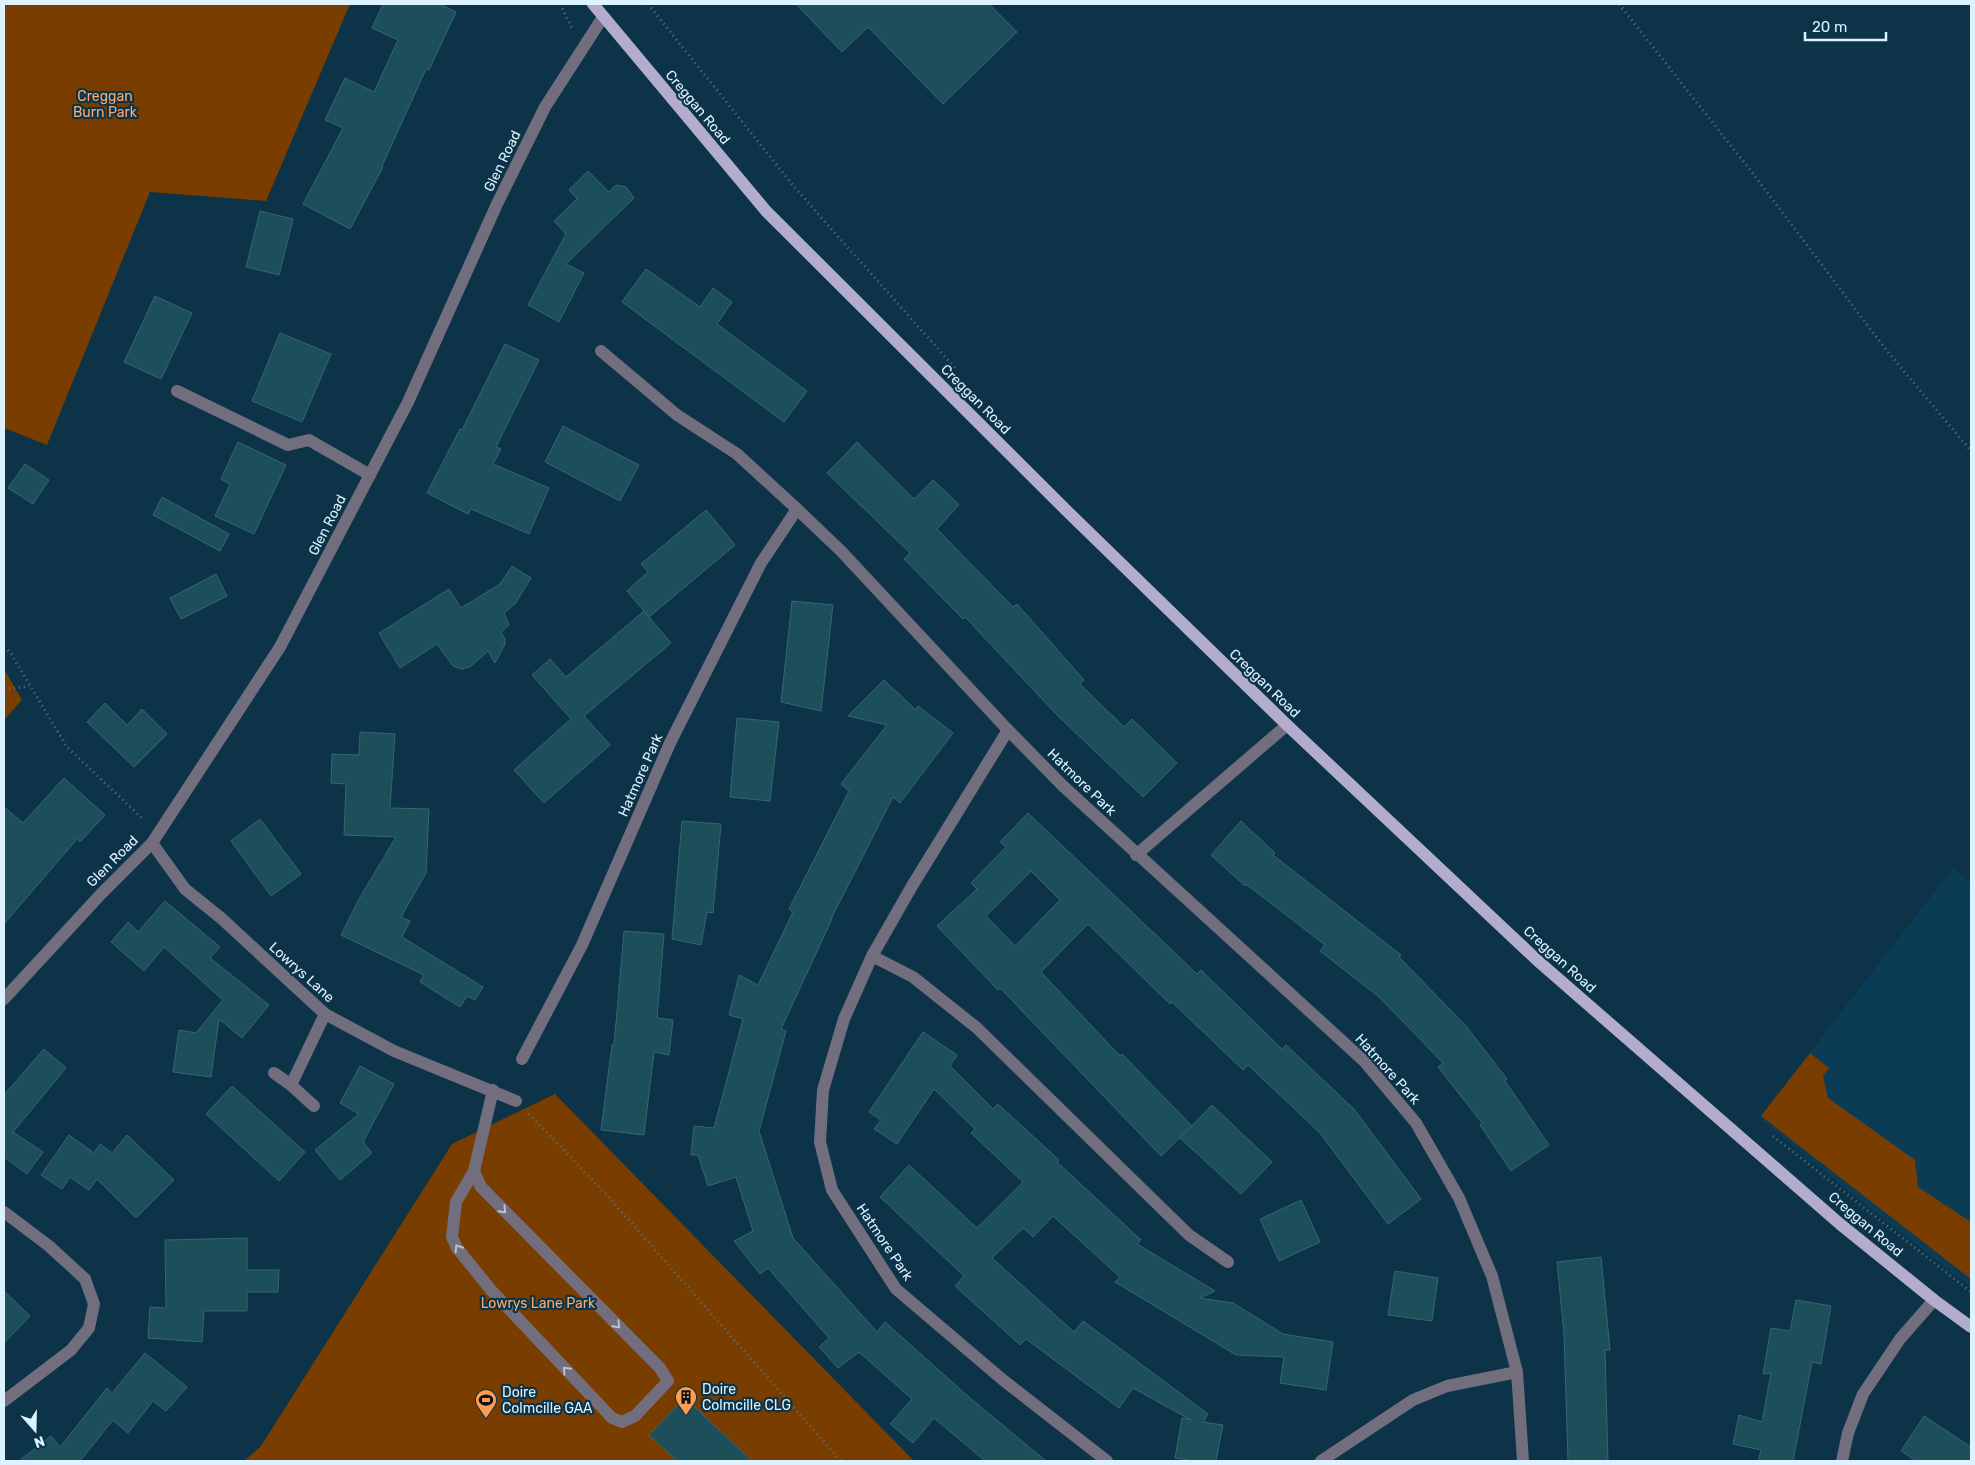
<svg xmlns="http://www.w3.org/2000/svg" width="1975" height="1465" font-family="Rubik,sans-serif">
<rect width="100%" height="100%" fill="#0c3347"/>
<path fill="#0b3c55" d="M 1953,868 L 1971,883 L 1971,1287 L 1872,1210 L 1759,1118 Z"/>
<g fill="#793d00">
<path d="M 4,4 L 350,4 L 266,201 L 150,192 L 47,445 L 4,428 Z"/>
<path d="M 4,669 L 22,700 L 4,720 Z"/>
<path d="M 1810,1053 L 1829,1068 L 1823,1076 L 1828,1098 L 1915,1160 L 1918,1187 L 1971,1222 L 1971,1279 L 1761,1116 Z"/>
<path d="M 555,1094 L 914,1461 L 244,1461 L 261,1446 L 452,1144 Z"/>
</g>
<g fill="#1d4f5b" stroke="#356672" fill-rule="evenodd">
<path d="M 383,4 L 439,4 L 456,12 L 429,70 L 426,69 L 382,166 L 383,167 L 350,229 L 303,204 L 343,128 L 325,120 L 345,78 L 374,92 L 398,40 L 372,28 Z"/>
<path d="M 796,4 L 989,4 L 1017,32 L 943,104 L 868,27 L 842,52 Z"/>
<path d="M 588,171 L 609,192 L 616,185 L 626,187 L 634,198 L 566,264 L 584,273 L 559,322 L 528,305 L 566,234 L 554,221 L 577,199 L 569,190 Z"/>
<path d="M 260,211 L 293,219 L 279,275 L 246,267 Z"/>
<path d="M 646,269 L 700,307 L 713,288 L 732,302 L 717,324 L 807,391 L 784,422 L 622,302 Z"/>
<path d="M 155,296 L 192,313 L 161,379 L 124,362 Z"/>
<path d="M 280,333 L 331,354 L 302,422 L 252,401 Z"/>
<path d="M 505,344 L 539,360 L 496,447 L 501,449 L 493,464 L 549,488 L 529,534 L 471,509 L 468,514 L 427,493 L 460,429 L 462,430 Z"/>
<path d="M 563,426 L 639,465 L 620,501 L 545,462 Z"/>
<path d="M 238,442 L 286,465 L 254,534 L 215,516 L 230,484 L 221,479 Z"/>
<path d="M 857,442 L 914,499 L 933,480 L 946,492 L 959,505 L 937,529 L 1013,607 L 1017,604 L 1084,680 L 1080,684 L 1124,727 L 1132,719 L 1177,763 L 1143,797 L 1057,715 L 965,617 L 963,619 L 904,559 L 910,553 L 827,473 Z"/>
<path d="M 25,464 L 49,480 L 33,504 L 8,488 Z"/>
<path d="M 162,497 L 229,534 L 220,551 L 153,515 Z"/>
<path d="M 706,510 L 735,545 L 649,617 L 627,591 L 648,572 L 641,564 Z"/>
<path d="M 512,566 L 531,578 L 515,604 L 504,613 L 509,625 L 501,632 L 505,639 L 505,644 L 495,663 L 488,651 L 470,667 L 461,669 L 453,666 L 437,644 L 400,668 L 379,633 L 449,589 L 461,608 L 500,584 Z"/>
<path d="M 216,574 L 227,596 L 181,619 L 170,598 Z"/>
<path d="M 792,601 L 833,605 L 821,711 L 781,702 Z"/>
<path d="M 644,611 L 671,643 L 584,716 L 610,745 L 544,803 L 514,770 L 571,719 L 532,675 L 550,659 L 566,677 Z"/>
<path d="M 884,680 L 916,710 L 918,706 L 953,733 L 900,803 L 893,797 L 831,919 L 832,919 L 781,1029 L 786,1031 L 759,1131 L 793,1238 L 877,1332 L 885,1322 L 969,1397 L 1046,1461 L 985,1461 L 934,1418 L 913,1443 L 890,1424 L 912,1399 L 859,1352 L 838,1368 L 819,1347 L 829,1338 L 768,1268 L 760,1274 L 734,1241 L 753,1231 L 736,1177 L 708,1186 L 698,1155 L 691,1155 L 694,1126 L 714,1128 L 743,1019 L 729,1015 L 739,975 L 758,985 L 793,912 L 789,909 L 849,791 L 841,784 L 887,725 L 848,716 Z"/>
<path d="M 105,703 L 127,725 L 142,709 L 167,734 L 134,767 L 87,722 Z"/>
<path d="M 737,718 L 779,722 L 770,801 L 730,797 Z"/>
<path d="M 360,732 L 395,734 L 390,808 L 429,809 L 426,873 L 401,917 L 410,921 L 402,937 L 483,987 L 475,1000 L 467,996 L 460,1007 L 420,982 L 424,975 L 341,935 L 359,899 L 396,837 L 344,835 L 346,784 L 331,783 L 332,754 L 359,755 Z"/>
<path d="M 64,778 L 105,815 L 80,842 L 77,839 L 4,924 L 4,807 L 23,823 Z"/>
<path d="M 1028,813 L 1197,974 L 1201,970 L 1282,1049 L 1286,1045 L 1354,1109 L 1421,1199 L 1388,1224 L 1320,1133 L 1248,1065 L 1243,1070 L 1172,1002 L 1170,1004 L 1088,924 L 1041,972 L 1120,1056 L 1122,1054 L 1192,1126 L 1161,1156 L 1000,988 L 998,990 L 937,926 L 977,889 L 971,883 L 1006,847 L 1000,842 ZM 1031,871 L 1060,900 L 1015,946 L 986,916 Z"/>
<path d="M 260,819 L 301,874 L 271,896 L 231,841 Z"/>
<path d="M 682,821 L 721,824 L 713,913 L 707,912 L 701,945 L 672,939 Z"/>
<path d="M 1241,821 L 1275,853 L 1273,855 L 1401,955 L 1399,957 L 1466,1026 L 1507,1079 L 1505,1081 L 1549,1145 L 1511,1171 L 1480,1125 L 1482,1123 L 1438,1067 L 1443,1063 L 1379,997 L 1320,951 L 1325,945 L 1246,884 L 1245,886 L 1211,855 Z"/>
<path d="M 165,901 L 220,947 L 210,958 L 269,1005 L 242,1038 L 219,1019 L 211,1077 L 173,1072 L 179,1030 L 196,1033 L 223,1000 L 164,947 L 144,971 L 111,942 L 128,922 L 138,932 Z"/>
<path d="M 624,931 L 664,934 L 657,1018 L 673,1020 L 669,1055 L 654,1052 L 644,1135 L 601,1130 L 612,1045 L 614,1045 Z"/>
<path d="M 923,1032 L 957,1055 L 950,1066 L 993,1109 L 998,1104 L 1059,1160 L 1057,1162 L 1141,1240 L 1137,1244 L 1215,1291 L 1200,1298 L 1233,1303 L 1283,1334 L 1333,1342 L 1326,1390 L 1280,1383 L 1284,1357 L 1236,1355 L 1115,1282 L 1120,1277 L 1053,1216 L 1033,1237 L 1023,1228 L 992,1258 L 1074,1332 L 1083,1321 L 1208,1414 L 1203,1422 L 1223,1425 L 1216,1461 L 1195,1461 L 1175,1458 L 1182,1418 L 1191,1420 L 1133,1388 L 1119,1408 L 1026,1339 L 1020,1345 L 955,1286 L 964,1276 L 880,1197 L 909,1165 L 977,1228 L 1023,1182 L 971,1133 L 975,1129 L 934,1089 L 897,1144 L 874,1129 L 881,1120 L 869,1112 Z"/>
<path d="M 44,1049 L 66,1068 L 13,1132 L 43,1152 L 27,1174 L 4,1157 L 4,1095 Z"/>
<path d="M 360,1066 L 394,1084 L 363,1142 L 372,1153 L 340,1180 L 315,1150 L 359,1114 L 340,1103 Z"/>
<path d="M 232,1086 L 305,1152 L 279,1181 L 206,1114 Z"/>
<path d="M 1212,1105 L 1272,1162 L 1241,1194 L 1180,1138 Z"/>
<path d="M 69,1135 L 94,1153 L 100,1144 L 112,1153 L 127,1135 L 174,1180 L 136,1218 L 97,1179 L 89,1190 L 70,1177 L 62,1189 L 41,1175 Z"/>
<path d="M 1301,1200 L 1320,1242 L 1279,1261 L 1260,1219 Z"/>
<path d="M 247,1238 L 247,1270 L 279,1270 L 278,1292 L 247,1292 L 247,1311 L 204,1311 L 202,1342 L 148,1338 L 150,1307 L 166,1308 L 165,1240 Z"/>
<path d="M 1601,1257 L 1610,1350 L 1605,1350 L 1608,1461 L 1568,1461 L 1564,1334 L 1557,1262 Z"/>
<path d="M 1395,1271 L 1438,1278 L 1432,1321 L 1388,1315 Z"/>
<path d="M 4,1291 L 30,1316 L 4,1343 Z"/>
<path d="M 1796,1300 L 1831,1306 L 1821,1364 L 1812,1362 L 1793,1461 L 1758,1461 L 1761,1450 L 1733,1444 L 1739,1415 L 1762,1422 L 1771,1373 L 1763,1374 L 1771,1328 L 1790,1331 Z"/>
<path d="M 145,1353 L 187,1387 L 166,1411 L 153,1401 L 128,1433 L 113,1420 L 80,1461 L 19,1461 L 51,1436 L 60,1447 L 107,1388 L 112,1393 Z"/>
<path d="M 685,1398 L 752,1461 L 677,1461 L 649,1435 Z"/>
<path d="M 1924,1416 L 1971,1447 L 1971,1461 L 1916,1461 L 1901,1451 Z"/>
</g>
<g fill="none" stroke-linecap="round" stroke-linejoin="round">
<g stroke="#537485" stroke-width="3" stroke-dasharray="1 4" stroke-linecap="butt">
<path d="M 560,4 L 572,28"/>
<path d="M 648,4 L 795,188 L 955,368"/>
<path d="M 1619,4 L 1754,175 L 1887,351 L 1971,451"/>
<path d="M 4,647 L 10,652 L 67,747 L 143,819"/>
<path d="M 4,690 L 29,686"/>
<path d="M 529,1114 L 604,1192 L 841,1461"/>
<path d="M 1773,1136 L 1971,1292"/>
</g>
<g stroke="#726e7e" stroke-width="12">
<path d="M 601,351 L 677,415 L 737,454 L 797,509 L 841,551 L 1008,730 L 1063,786 L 1364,1061 L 1416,1123 L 1459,1198 L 1492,1276 L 1517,1372 L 1523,1461"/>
<path d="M 177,391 L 288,445 L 309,440 L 370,475"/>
<path d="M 1008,730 L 912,886 L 872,956 L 844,1019 L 823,1090 L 820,1142 L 832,1190 L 896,1289 L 1003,1380 L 1107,1461"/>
<path d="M 152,843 L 185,889 L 221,918 L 325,1014 L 394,1051 L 516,1101"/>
<path d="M 1136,855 L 1287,725"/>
<path d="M 872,956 L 913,977 L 977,1028 L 1189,1235 L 1228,1262"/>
<path d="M 4,999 L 101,894 L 152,843 L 280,647 L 408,402 L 497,204 L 545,107 L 603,17"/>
<path d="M 522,1059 L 582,945 L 670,743 L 761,563 L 797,509"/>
<path d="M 274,1073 L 291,1085"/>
<path d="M 314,1106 L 291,1085 L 325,1014"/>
<path d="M 474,1171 L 481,1187 L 660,1368 L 668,1381 L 635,1416 L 622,1422 L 612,1418 L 491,1290 L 457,1248 L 452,1237 L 456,1202 L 474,1171 L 493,1090"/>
<path d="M 4,1212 L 49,1246 L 85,1279 L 94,1304 L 89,1328 L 71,1350 L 4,1401"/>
<path d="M 1321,1461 L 1413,1400 L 1447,1386 L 1517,1372"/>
<path d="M 1842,1461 L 1848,1433 L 1863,1394 L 1900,1339 L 1934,1300"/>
</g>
<path stroke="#b4accd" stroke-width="12" d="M 593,4 L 766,211 L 1069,513 L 1287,725 L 1538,961 L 1840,1224 L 1934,1300 L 1971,1327"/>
</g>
<defs><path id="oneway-chevron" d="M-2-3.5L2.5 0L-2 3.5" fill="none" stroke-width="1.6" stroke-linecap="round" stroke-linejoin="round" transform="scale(1.25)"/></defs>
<g stroke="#b8c4d2">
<use href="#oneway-chevron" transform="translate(503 1210) rotate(46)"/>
<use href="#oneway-chevron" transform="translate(458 1248) rotate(-122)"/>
<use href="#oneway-chevron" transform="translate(617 1325) rotate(45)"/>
<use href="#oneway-chevron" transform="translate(566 1370) rotate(-133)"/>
</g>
<defs>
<g id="building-pin" transform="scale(1.125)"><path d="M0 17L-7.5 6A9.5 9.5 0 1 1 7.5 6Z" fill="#fc9d53" stroke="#0c3347"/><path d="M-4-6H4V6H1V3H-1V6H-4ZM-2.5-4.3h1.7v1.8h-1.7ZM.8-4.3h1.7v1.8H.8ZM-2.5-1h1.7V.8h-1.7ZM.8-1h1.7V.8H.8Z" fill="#111"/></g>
<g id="stadium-pin" transform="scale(1.125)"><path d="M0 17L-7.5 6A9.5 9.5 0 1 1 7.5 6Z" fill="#fc9d53" stroke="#0c3347"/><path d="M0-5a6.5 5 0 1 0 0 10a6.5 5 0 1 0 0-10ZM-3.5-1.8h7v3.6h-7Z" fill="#111"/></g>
</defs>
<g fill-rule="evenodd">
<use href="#building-pin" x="686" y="1397"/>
<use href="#stadium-pin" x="486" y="1400"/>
</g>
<g text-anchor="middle" stroke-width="4.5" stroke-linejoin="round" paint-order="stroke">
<g font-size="14" fill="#faac72" stroke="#0c3347">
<text x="105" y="101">Creggan<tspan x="105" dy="16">Burn Park</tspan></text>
<text x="538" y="1308">Lowrys Lane Park</text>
</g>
<g font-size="14" fill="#ddf2ff" stroke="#0c3347">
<text transform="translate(698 107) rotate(50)" y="5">Creggan Road</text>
<text transform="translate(502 161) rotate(-64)" y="5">Glen Road</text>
<text transform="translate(976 399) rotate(45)" y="5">Creggan Road</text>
<text transform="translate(327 525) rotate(-63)" y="5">Glen Road</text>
<text transform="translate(1265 683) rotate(44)" y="5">Creggan Road</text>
<text transform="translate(640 775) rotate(-66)" y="5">Hatmore Park</text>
<text transform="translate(1082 782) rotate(44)" y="5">Hatmore Park</text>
<text transform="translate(112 861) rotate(-45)" y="5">Glen Road</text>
<text transform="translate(1560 959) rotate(42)" y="5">Creggan Road</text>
<text transform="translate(302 972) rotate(42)" y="5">Lowrys Lane</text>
<text transform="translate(1388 1069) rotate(48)" y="5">Hatmore Park</text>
<text transform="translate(1866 1224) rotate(40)" y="5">Creggan Road</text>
<text transform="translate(885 1242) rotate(56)" y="5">Hatmore Park</text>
</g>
<g font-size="14" fill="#ddf2ff" stroke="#0c3347" text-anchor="start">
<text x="702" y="1394">Doire<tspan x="702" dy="16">Colmcille CLG</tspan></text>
<text x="502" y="1397">Doire<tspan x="502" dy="16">Colmcille GAA</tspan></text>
</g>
</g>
<rect width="1975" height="1465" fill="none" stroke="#ddf2ff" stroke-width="10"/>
<g transform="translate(35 1430) rotate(160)" stroke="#0c3347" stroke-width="4" paint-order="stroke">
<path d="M0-4L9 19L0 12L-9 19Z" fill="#ddf2ff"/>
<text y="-8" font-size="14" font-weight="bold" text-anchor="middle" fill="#ddf2ff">N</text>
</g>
<path d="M1805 32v8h81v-8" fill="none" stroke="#ddf2ff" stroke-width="2.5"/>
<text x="1812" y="32" font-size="15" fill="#ddf2ff" stroke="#0c3347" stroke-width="4" paint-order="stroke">20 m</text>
</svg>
